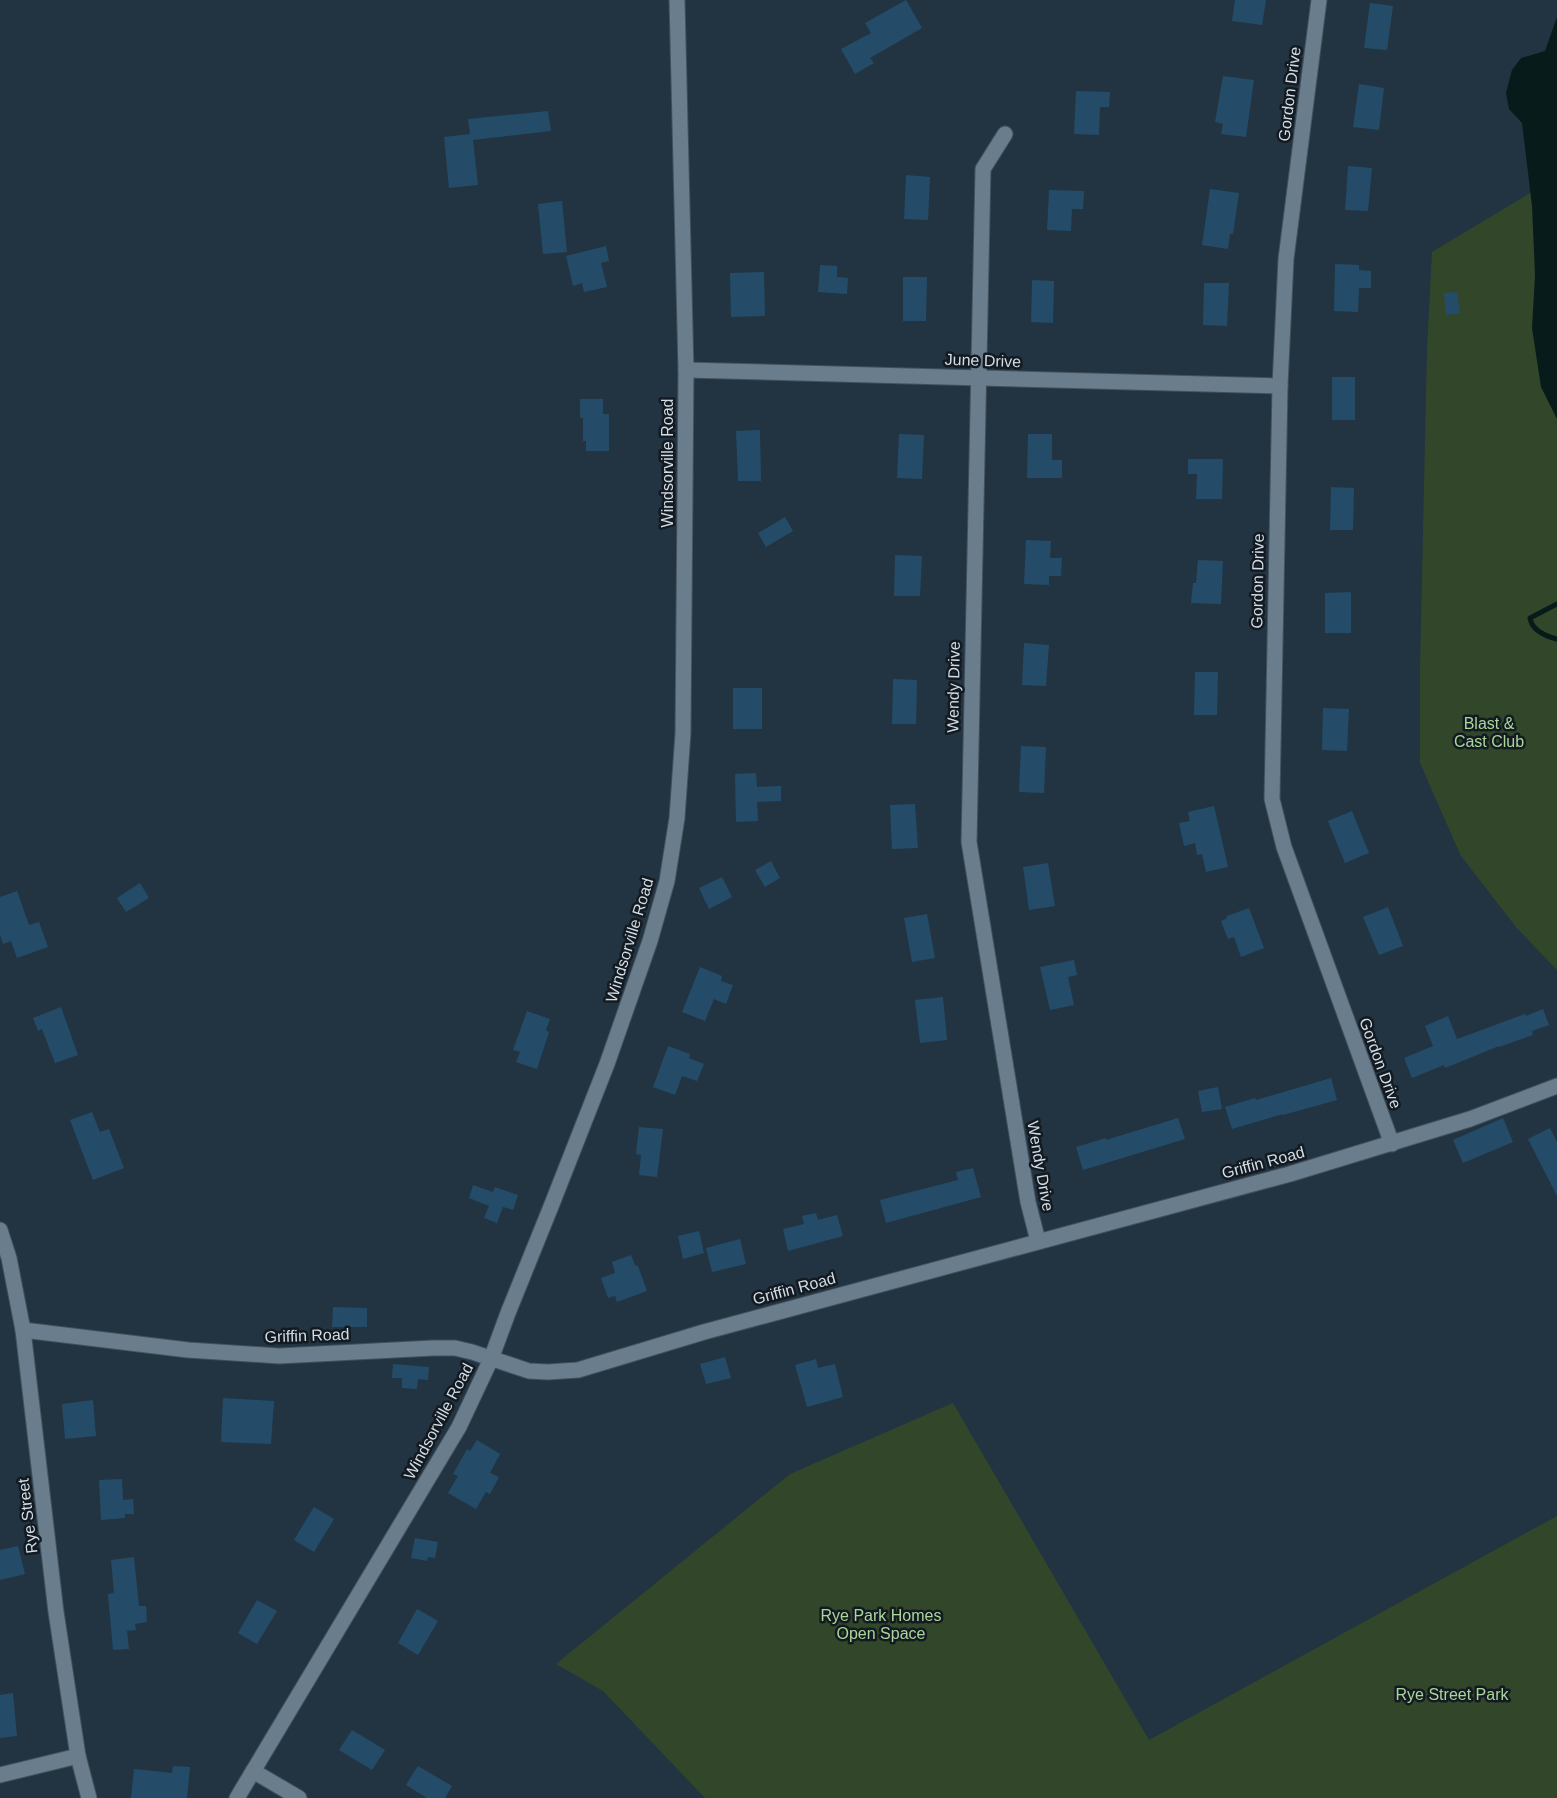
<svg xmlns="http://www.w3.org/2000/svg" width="1557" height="1798" font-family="Helvetica,sans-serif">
<rect width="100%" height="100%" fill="#223441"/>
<g fill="#32472a">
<path d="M 1557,177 L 1557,970 L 1516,927 L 1461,856 L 1420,763 L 1420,670 L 1427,350 L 1432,252 Z"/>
<path d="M 953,1403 L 1149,1740 L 1557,1516 L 1557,1798 L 705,1798 L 603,1691 L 556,1664 L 790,1474 Z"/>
</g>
<path fill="#071b1b" d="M 1557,17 L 1557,419 L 1541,387 L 1532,328 L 1535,275 L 1532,206 L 1522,123 L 1509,109 L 1506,93 L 1512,70 L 1521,58 L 1545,51 Z"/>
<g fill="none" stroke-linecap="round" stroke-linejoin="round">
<path stroke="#071b1b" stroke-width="5" d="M 1557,604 L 1530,618 C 1532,631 1545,636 1557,639"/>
</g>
<g fill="#244c69">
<path d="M 906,0 L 922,28 L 870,58 L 874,63 L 855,74 L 841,49 L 871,33 L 865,23 Z"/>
<path d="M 1235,0 L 1266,0 L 1262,25 L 1232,21 Z"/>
<path d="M 1370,3 L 1393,6 L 1387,50 L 1364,48 Z"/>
<path d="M 1223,76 L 1254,80 L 1246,137 L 1221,134 L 1223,124 L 1215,122 Z"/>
<path d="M 1359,84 L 1384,88 L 1379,130 L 1353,127 Z"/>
<path d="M 1076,91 L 1110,92 L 1109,107 L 1100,107 L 1099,135 L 1074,134 Z"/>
<path d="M 548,111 L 551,131 L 473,140 L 478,185 L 449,188 L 444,137 L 470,134 L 468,119 Z"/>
<path d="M 1348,166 L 1372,168 L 1368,211 L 1345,210 Z"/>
<path d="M 906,175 L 930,177 L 928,220 L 904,219 Z"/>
<path d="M 1210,189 L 1239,193 L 1233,234 L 1230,234 L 1228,249 L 1202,245 Z"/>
<path d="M 1049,190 L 1084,191 L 1083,209 L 1072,209 L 1071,231 L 1047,230 Z"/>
<path d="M 562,201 L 567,252 L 543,254 L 538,204 Z"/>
<path d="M 606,246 L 609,261 L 601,263 L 607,287 L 584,292 L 582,283 L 573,286 L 566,256 Z"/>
<path d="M 1335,264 L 1359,265 L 1359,270 L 1371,271 L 1371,288 L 1359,288 L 1358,312 L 1334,311 Z"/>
<path d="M 820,265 L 837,266 L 837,277 L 848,278 L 847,294 L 818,292 Z"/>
<path d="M 764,272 L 765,316 L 731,317 L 730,273 Z"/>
<path d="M 903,277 L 927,277 L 926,321 L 903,321 Z"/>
<path d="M 1032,280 L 1054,281 L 1053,323 L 1031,322 Z"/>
<path d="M 1204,283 L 1229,283 L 1227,326 L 1203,325 Z"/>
<path d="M 1457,292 L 1460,313 L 1446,315 L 1444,293 Z"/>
<rect x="1332" y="377" width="23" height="43"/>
<path d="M 580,399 L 603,399 L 603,414 L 609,414 L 609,451 L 586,451 L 586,441 L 583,441 L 583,418 L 580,418 Z"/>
<path d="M 760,430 L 761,481 L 738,481 L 736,431 Z"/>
<path d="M 899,434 L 924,435 L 922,479 L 897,478 Z"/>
<path d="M 1028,434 L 1052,434 L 1052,460 L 1062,460 L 1062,478 L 1027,478 Z"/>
<path d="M 1188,459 L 1223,459 L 1222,499 L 1196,499 L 1197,474 L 1188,474 Z"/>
<path d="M 1331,487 L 1354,488 L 1353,530 L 1330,530 Z"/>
<path d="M 785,517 L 793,531 L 766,547 L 758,533 Z"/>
<path d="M 1026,540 L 1051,541 L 1050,558 L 1062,558 L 1061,576 L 1049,576 L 1049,585 L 1024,584 Z"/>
<path d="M 895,555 L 922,556 L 920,596 L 894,596 Z"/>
<path d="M 1198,560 L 1223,561 L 1221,604 L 1191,603 L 1193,583 L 1196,583 Z"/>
<path d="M 1351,592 L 1351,633 L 1325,633 L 1325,593 Z"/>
<path d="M 1024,643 L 1049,645 L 1046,686 L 1022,685 Z"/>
<path d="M 1195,672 L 1218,672 L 1217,715 L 1194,715 Z"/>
<path d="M 893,679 L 917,680 L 916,724 L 892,724 Z"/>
<rect x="733" y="688" width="29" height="41"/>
<path d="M 1323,708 L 1349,709 L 1347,751 L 1322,750 Z"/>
<path d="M 1021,746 L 1046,747 L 1044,793 L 1019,792 Z"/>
<path d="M 756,773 L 757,787 L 781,786 L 781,801 L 757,802 L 758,821 L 736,822 L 735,774 Z"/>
<path d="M 915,804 L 918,848 L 892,849 L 890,805 Z"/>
<path d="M 1214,806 L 1228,867 L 1206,872 L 1202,854 L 1197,855 L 1195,843 L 1184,846 L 1179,823 L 1190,821 L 1188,812 Z"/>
<path d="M 1352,811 L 1369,853 L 1345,863 L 1328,821 Z"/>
<path d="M 771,861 L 780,878 L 765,887 L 755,870 Z"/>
<path d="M 1048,863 L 1055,906 L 1029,910 L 1023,867 Z"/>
<path d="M 722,877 L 732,897 L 709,909 L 699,888 Z"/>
<path d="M 140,883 L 149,898 L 126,912 L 117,898 Z"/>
<path d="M 17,891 L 29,925 L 39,922 L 48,947 L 17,958 L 11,941 L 3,944 L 0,935 L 0,897 Z"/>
<path d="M 1388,907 L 1403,946 L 1379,955 L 1363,917 Z"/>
<path d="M 1249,908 L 1264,948 L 1241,957 L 1234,937 L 1228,939 L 1221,921 L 1226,919 L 1227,916 Z"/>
<path d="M 927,914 L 935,958 L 912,962 L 904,918 Z"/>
<path d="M 1074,960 L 1077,975 L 1068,977 L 1074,1005 L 1050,1010 L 1040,967 Z"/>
<path d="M 700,967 L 722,976 L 721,981 L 733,985 L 726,1004 L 714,999 L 705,1021 L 682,1012 Z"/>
<path d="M 943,997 L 947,1040 L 920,1043 L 915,1000 Z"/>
<path d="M 61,1007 L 78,1055 L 55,1063 L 42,1029 L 38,1031 L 33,1018 Z"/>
<path d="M 1543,1009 L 1549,1025 L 1532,1031 L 1533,1035 L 1499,1047 L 1499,1046 L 1445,1068 L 1444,1065 L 1412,1078 L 1404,1058 L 1433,1046 L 1425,1026 L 1448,1016 L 1457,1039 L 1525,1014 L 1526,1016 Z"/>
<path d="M 527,1011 L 550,1019 L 546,1030 L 549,1032 L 537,1069 L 516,1062 L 520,1052 L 513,1050 Z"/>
<path d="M 668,1046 L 690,1054 L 689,1058 L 704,1064 L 697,1081 L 682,1076 L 675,1095 L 653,1087 Z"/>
<path d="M 1331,1078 L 1337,1100 L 1283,1115 L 1283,1114 L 1232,1129 L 1225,1107 L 1255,1098 L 1256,1100 Z"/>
<path d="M 1218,1087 L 1222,1109 L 1202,1112 L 1198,1091 Z"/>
<path d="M 92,1112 L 100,1132 L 109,1129 L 124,1168 L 93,1180 L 70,1120 Z"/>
<path d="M 1178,1118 L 1185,1139 L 1083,1170 L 1076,1147 L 1106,1138 L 1106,1140 Z"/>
<path d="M 1503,1118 L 1513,1142 L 1463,1163 L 1453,1140 Z"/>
<path d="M 639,1127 L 663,1129 L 657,1177 L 639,1175 L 641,1155 L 636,1154 Z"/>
<path d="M 1550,1128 L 1557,1142 L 1557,1196 L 1528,1139 Z"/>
<path d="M 973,1168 L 981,1197 L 886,1223 L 880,1200 L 958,1180 L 956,1172 Z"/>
<path d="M 473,1185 L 493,1192 L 495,1187 L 518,1195 L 513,1210 L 503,1207 L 497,1223 L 484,1218 L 489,1206 L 469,1198 Z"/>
<path d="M 816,1213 L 818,1220 L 837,1215 L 843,1236 L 788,1251 L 783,1229 L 804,1224 L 802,1216 Z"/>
<path d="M 699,1231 L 704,1253 L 683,1259 L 678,1236 Z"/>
<path d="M 740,1239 L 746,1264 L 712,1272 L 706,1248 Z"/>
<path d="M 631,1255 L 635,1265 L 638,1266 L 647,1291 L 617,1302 L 615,1296 L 608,1298 L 601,1278 L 615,1273 L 612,1262 Z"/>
<path d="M 333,1307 L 367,1308 L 367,1327 L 332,1327 Z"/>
<path d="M 725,1357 L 731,1378 L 706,1384 L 700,1364 Z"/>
<path d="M 816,1359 L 818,1368 L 835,1364 L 843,1397 L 807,1407 L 795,1365 Z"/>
<path d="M 393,1364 L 429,1367 L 428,1380 L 418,1379 L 417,1389 L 402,1388 L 402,1378 L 392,1378 Z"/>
<path d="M 223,1398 L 274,1401 L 271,1444 L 221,1442 Z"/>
<path d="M 93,1400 L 96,1436 L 65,1439 L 62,1404 Z"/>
<path d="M 477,1440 L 500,1454 L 490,1473 L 499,1477 L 490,1494 L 486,1492 L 476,1509 L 448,1493 L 458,1476 L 453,1474 L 467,1449 L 470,1451 Z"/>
<path d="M 122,1479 L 123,1500 L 133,1499 L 134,1514 L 125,1514 L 125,1518 L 101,1520 L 99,1480 Z"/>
<path d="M 314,1507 L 334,1519 L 314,1552 L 294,1540 Z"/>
<path d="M 415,1538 L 438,1542 L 435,1558 L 428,1557 L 427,1561 L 411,1558 Z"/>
<path d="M 18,1546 L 25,1574 L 0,1580 L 0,1550 Z"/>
<path d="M 134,1557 L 139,1606 L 146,1606 L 147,1622 L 135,1624 L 136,1630 L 127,1631 L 129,1649 L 113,1650 L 108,1594 L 114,1593 L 111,1560 Z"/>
<path d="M 257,1600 L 277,1611 L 257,1644 L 238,1633 Z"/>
<path d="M 417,1609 L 438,1621 L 418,1655 L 398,1643 Z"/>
<path d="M 13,1693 L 17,1736 L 0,1738 L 0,1695 Z"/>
<path d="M 352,1730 L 385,1750 L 372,1770 L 339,1750 Z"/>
<path d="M 173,1766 L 190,1767 L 187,1798 L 131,1798 L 134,1769 L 172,1773 Z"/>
<path d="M 418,1766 L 452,1786 L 445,1798 L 427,1798 L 406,1785 Z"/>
</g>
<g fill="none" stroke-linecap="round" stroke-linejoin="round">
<g stroke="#42515c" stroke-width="17">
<g id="street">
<path d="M 1319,0 L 1286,259 L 1280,386 L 1272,799 L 1284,847 L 1392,1144"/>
<path d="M 1005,134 L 983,169 L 969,842 L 1028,1202 L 1038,1241"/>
<path d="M 686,370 L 1280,386"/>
<path d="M 23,1330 L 188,1350 L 279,1356 L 433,1348 L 455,1348 L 472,1352 L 529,1371 L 548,1372 L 578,1370 L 704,1332 L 1290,1174 L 1470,1119 L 1557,1086"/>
<path d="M 253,1771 L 299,1798"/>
<path d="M 0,1775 L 78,1756"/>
<path d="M 237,1798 L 459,1427 L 491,1359 L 508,1313 L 552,1204 L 607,1064 L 650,941 L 667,881 L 677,818 L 683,733 L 686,370 L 677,0"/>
</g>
</g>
<g stroke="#42515c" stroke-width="17">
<path id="secondary" d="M 0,1230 L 9,1258 L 23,1330 L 56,1612 L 78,1756 L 89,1798"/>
</g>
<use href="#street" stroke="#697d8c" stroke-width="15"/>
<use href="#secondary" stroke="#697d8c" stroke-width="15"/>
</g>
<g text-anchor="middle" stroke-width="5" stroke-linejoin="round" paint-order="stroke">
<g font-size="16" fill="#d1dce5" stroke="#131a21">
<text transform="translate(1289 94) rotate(-83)" y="6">Gordon Drive</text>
<text transform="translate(983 360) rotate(2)" y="6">June Drive</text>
<text transform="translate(667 463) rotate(-90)" y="6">Windsorville Road</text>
<text transform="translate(1257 581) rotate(-89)" y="6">Gordon Drive</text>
<text transform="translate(953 687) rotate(-89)" y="6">Wendy Drive</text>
<text transform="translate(629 940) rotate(-73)" y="6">Windsorville Road</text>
<text transform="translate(1381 1063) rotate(70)" y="6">Gordon Drive</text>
<text transform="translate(1263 1162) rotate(-15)" y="6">Griffin Road</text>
<text transform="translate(1041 1166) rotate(80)" y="6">Wendy Drive</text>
<text transform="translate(794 1288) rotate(-15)" y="6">Griffin Road</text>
<text transform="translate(307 1335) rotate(-2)" y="6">Griffin Road</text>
<text transform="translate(438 1421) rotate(-62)" y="6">Windsorville Road</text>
<text transform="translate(27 1516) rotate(-97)" y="6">Rye Street</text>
</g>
<g font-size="16" fill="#aad799" stroke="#131a21">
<text x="1489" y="729">Blast &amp;<tspan x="1489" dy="18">Cast Club</tspan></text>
<text x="881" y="1621">Rye Park Homes<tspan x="881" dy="18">Open Space</tspan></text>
<text x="1452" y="1700">Rye Street Park</text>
</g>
</g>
</svg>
